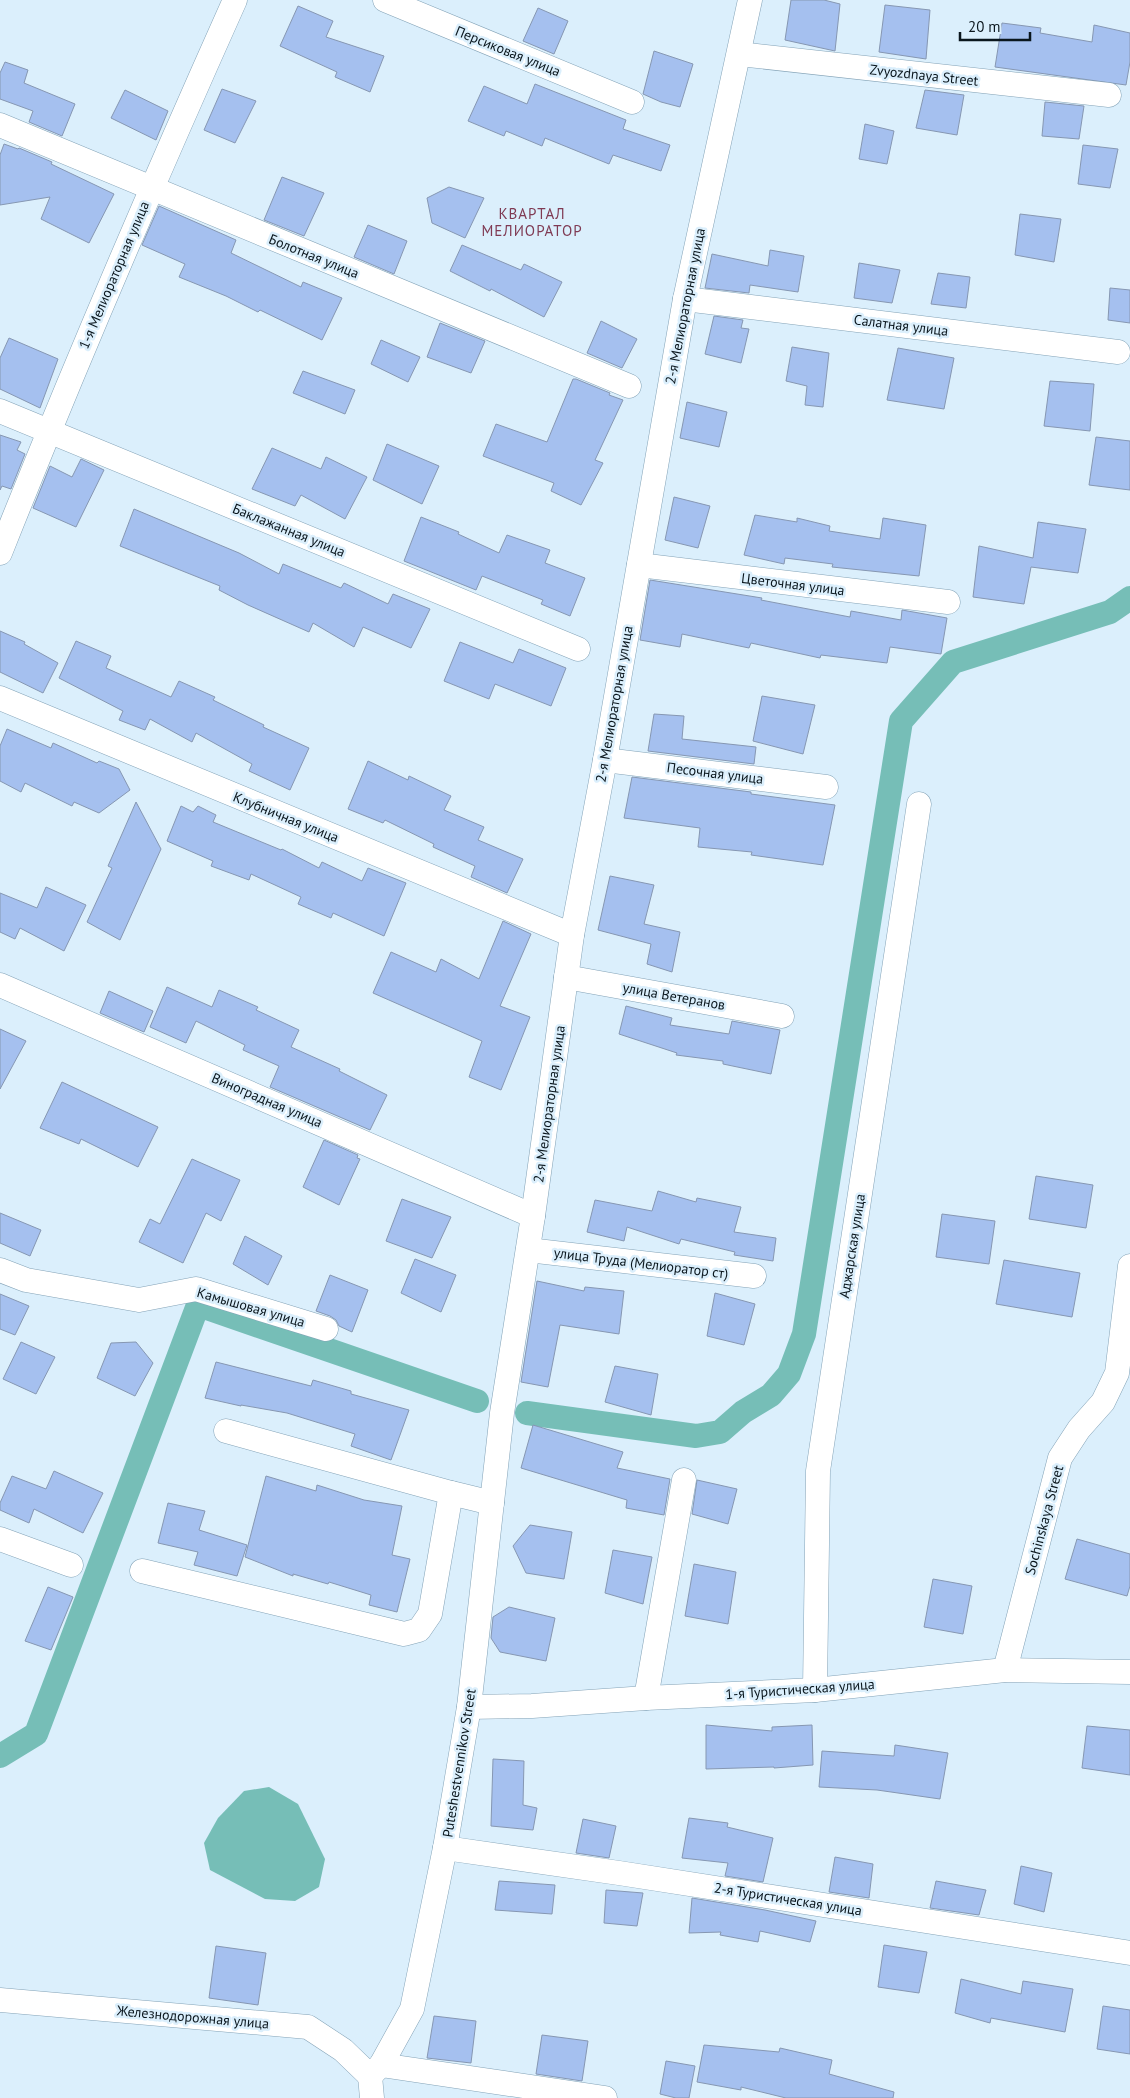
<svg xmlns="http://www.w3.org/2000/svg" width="1130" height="2098" font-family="'PT Sans',sans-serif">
<rect width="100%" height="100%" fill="#dbeffc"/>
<path fill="#76beb7" d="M 269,1787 L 298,1804 L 325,1859 L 319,1887 L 295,1901 L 265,1899 L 210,1870 L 204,1843 L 218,1818 L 244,1791 Z"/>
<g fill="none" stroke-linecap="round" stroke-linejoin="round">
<g stroke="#76beb7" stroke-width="24">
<path d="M 527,1413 L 696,1436 L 720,1432 L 743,1412 L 771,1395 L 789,1374 L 804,1334 L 901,721 L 953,662 L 1110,612 L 1130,598"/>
<path d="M 0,1756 L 36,1734 L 198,1305 L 477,1401"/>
</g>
</g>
<g fill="#a5c0ef" stroke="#8697b2">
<path d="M 791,0 L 824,0 L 840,4 L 835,51 L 785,40 Z"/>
<path d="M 885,5 L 930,10 L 926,59 L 879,52 Z"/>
<path d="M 298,6 L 333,21 L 326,37 L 384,56 L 370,92 L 335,77 L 337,72 L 280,46 Z"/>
<path d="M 538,8 L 568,21 L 554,54 L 523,41 Z"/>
<path d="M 1002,23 L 1041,28 L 1040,33 L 1092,42 L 1094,25 L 1130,33 L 1130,62 L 1126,85 L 995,67 Z"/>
<path d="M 654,51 L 693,64 L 680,107 L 661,102 L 643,94 Z"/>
<path d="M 5,62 L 28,70 L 24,83 L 75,104 L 62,136 L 29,122 L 33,111 L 0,99 L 0,73 Z"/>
<path d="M 535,84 L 626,120 L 623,129 L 670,145 L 661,171 L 613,155 L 609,164 L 545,138 L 542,146 L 506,131 L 504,136 L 468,121 L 484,86 L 527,104 Z"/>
<path d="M 222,89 L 256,101 L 235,143 L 204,130 Z"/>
<path d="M 125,90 L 168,111 L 156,140 L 111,118 Z"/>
<path d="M 925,90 L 964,95 L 957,135 L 916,128 Z"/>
<path d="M 1045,102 L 1084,106 L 1079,139 L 1042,136 Z"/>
<path d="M 865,124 L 894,131 L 887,164 L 859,159 Z"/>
<path d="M 4,144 L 18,149 L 19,148 L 52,162 L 51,164 L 114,194 L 89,243 L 41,219 L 50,197 L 0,205 L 0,155 Z"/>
<path d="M 1083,145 L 1118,149 L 1110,188 L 1078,184 Z"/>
<path d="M 282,177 L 324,193 L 304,236 L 264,220 Z"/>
<path d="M 449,187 L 484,198 L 465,238 L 432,223 L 427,198 Z"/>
<path d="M 159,206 L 236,240 L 231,253 L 301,287 L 303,282 L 342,298 L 322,340 L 260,310 L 258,312 L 226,296 L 179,277 L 185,264 L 142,245 Z"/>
<path d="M 1020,214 L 1061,219 L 1054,262 L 1015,255 Z"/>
<path d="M 368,225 L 407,241 L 394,274 L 354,257 Z"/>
<path d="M 462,245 L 521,270 L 524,264 L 562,282 L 544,317 L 491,289 L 490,291 L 450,271 Z"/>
<path d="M 770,250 L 804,256 L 798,292 L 750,285 L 749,293 L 705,288 L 712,254 L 768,266 Z"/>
<path d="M 859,263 L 900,270 L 892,303 L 854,298 Z"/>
<path d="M 938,273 L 970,277 L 966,308 L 931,304 Z"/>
<path d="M 1110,288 L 1130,290 L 1130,323 L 1108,320 Z"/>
<path d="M 714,316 L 743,320 L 741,328 L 749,329 L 741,363 L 705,354 Z"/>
<path d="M 601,321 L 637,339 L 622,368 L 587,353 Z"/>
<path d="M 440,323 L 485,341 L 471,373 L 427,357 Z"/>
<path d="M 9,338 L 58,359 L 40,408 L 0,389 L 0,358 Z"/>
<path d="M 381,340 L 420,357 L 408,382 L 371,364 Z"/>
<path d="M 792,347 L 829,353 L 823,407 L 805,405 L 807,386 L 786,381 Z"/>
<path d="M 898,348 L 954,358 L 944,409 L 887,400 Z"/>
<path d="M 303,371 L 355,390 L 345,414 L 293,393 Z"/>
<path d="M 573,379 L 576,379 L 610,393 L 609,395 L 623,400 L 595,460 L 603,463 L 581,505 L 551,491 L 554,483 L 483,456 L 496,424 L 547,442 Z"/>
<path d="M 1050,381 L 1094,384 L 1090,431 L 1044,426 Z"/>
<path d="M 687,402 L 727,412 L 719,447 L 680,438 Z"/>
<path d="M 0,435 L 21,442 L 17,450 L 25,454 L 11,489 L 2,486 L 0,490 Z"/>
<path d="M 1096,437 L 1130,441 L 1130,490 L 1089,485 Z"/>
<path d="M 387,444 L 439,466 L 422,504 L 373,480 Z"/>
<path d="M 272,448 L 321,469 L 326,457 L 367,477 L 345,519 L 301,495 L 295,506 L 252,489 Z"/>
<path d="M 81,459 L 104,470 L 76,527 L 33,508 L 50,466 L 72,477 Z"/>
<path d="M 674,497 L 710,506 L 698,548 L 665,540 Z"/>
<path d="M 134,509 L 239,553 L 279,574 L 283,564 L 341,588 L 344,583 L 388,604 L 393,594 L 430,609 L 411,648 L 363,627 L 354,647 L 313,623 L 309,632 L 248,605 L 219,590 L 220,586 L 120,546 Z"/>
<path d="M 755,515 L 797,522 L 797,518 L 830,526 L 829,531 L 880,539 L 883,518 L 926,525 L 919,576 L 832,567 L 833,564 L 785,558 L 784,564 L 744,555 Z"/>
<path d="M 421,517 L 459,532 L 458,534 L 499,553 L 507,535 L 550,550 L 545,563 L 585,578 L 570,616 L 541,604 L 543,600 L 482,576 L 476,590 L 404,561 Z"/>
<path d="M 1038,522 L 1086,529 L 1078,573 L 1031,567 L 1024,604 L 973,597 L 979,546 L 1033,558 Z"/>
<path d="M 650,580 L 762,598 L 761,600 L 850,617 L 851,611 L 901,620 L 902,610 L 947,618 L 941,654 L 890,647 L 887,663 L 821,655 L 820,658 L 751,643 L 749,648 L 682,634 L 680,647 L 640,640 Z"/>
<path d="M 0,631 L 25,642 L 24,644 L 58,663 L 43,693 L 0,672 Z"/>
<path d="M 76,641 L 111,656 L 106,668 L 171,697 L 179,681 L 215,697 L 213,700 L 264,725 L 263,727 L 309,748 L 290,790 L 249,771 L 252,764 L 196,733 L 192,742 L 150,719 L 145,730 L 119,720 L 123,711 L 59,678 Z"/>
<path d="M 460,642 L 513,663 L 519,649 L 566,668 L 551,706 L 495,684 L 489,699 L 444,681 Z"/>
<path d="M 762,696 L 815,705 L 803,754 L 753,741 Z"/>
<path d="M 654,714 L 684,716 L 682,739 L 756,747 L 754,764 L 648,751 Z"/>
<path d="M 7,729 L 51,748 L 53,743 L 97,763 L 99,761 L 119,769 L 130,790 L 99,813 L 74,802 L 72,806 L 25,783 L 21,792 L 0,781 L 0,746 Z"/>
<path d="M 368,761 L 408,780 L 409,776 L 451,796 L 444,810 L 484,827 L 478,840 L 523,859 L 507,893 L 471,877 L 475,866 L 433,847 L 434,844 L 385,820 L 383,823 L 348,809 Z"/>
<path d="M 632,777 L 751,792 L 751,794 L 835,805 L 823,865 L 751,855 L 752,852 L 698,847 L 700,828 L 624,818 Z"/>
<path d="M 136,802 L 161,849 L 120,940 L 87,922 L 112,868 L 108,866 Z"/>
<path d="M 181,806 L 193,812 L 198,806 L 216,815 L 213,822 L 281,850 L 282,849 L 319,868 L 322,862 L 362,881 L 368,868 L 406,883 L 384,936 L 333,913 L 331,918 L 298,904 L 301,897 L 251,874 L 249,880 L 211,866 L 213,861 L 167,841 Z"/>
<path d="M 610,876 L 654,885 L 644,924 L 680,932 L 672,972 L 647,964 L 651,944 L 598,930 Z"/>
<path d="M 46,887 L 86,905 L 64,951 L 20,928 L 15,939 L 0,932 L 0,893 L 37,908 Z"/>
<path d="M 503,921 L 531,934 L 500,1006 L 530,1017 L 501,1090 L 469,1077 L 482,1041 L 373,993 L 391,952 L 436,972 L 441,959 L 479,979 Z"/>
<path d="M 167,987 L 212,1007 L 219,990 L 258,1007 L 256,1010 L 299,1030 L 291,1047 L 340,1069 L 339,1071 L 387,1095 L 370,1130 L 270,1087 L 279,1066 L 243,1050 L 245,1045 L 196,1021 L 186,1043 L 150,1027 Z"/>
<path d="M 109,991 L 153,1011 L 144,1032 L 100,1013 Z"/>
<path d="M 626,1006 L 672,1018 L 670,1025 L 729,1034 L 732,1021 L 780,1030 L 771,1074 L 723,1064 L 723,1061 L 676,1055 L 677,1053 L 619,1034 Z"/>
<path d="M 0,1029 L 26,1041 L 0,1089 Z"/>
<path d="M 62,1082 L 158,1127 L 138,1167 L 81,1139 L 79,1144 L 40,1128 Z"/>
<path d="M 324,1140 L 358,1155 L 357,1158 L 360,1159 L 339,1205 L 303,1187 Z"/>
<path d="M 192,1159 L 240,1180 L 221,1221 L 206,1213 L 183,1263 L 139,1242 L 150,1219 L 160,1224 Z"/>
<path d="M 1036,1176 L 1093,1185 L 1086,1228 L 1029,1219 Z"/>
<path d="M 658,1191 L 696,1202 L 697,1198 L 741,1207 L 734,1232 L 776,1238 L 773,1261 L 734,1255 L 735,1252 L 681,1239 L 679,1244 L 627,1227 L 624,1241 L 587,1232 L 595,1200 L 652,1211 Z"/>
<path d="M 402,1199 L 451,1217 L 432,1258 L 386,1241 Z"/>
<path d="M 0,1213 L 41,1230 L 30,1256 L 0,1243 Z"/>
<path d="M 942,1214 L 995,1221 L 989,1264 L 936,1257 Z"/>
<path d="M 245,1236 L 282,1256 L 268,1285 L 233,1264 Z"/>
<path d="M 415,1259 L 456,1275 L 441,1312 L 401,1293 Z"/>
<path d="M 1004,1260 L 1080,1273 L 1072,1317 L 996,1304 Z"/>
<path d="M 330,1275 L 368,1290 L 352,1332 L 339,1326 L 336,1320 L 330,1316 L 316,1311 Z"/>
<path d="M 537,1281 L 584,1291 L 585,1287 L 624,1291 L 619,1334 L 560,1325 L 548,1387 L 521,1382 Z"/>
<path d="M 715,1293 L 755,1304 L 744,1345 L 707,1336 Z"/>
<path d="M 0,1294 L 29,1306 L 15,1335 L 0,1329 Z"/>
<path d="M 21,1342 L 55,1357 L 36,1394 L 3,1379 Z"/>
<path d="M 136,1342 L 153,1363 L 135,1396 L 97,1378 L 111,1343 Z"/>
<path d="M 216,1362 L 311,1386 L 313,1380 L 351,1391 L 351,1394 L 409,1410 L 391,1460 L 351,1446 L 355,1434 L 287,1413 L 241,1405 L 241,1406 L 205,1398 Z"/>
<path d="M 615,1366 L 658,1374 L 651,1415 L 605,1402 Z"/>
<path d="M 533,1425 L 623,1452 L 617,1468 L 670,1479 L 664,1515 L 626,1508 L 627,1500 L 521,1468 Z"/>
<path d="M 54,1471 L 103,1493 L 83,1533 L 34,1509 L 29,1523 L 0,1510 L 0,1503 L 12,1476 L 46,1489 Z"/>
<path d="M 266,1476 L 316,1491 L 317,1485 L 364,1500 L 402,1506 L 392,1555 L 410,1559 L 397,1612 L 369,1605 L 371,1595 L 329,1582 L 328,1584 L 293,1574 L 293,1576 L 245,1557 Z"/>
<path d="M 697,1480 L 737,1489 L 728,1524 L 692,1514 Z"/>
<path d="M 168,1503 L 205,1511 L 199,1530 L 247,1545 L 237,1576 L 194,1565 L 198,1552 L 158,1543 Z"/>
<path d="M 530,1525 L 572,1532 L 564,1579 L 526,1573 L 513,1546 Z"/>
<path d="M 1077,1539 L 1130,1554 L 1130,1586 L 1127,1596 L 1065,1579 Z"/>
<path d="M 613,1550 L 652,1557 L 643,1604 L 605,1593 Z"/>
<path d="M 694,1564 L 736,1572 L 728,1624 L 685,1616 Z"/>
<path d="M 933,1579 L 972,1586 L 963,1634 L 924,1627 Z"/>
<path d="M 48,1587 L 73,1597 L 51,1650 L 25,1641 Z"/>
<path d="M 509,1607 L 555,1618 L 546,1661 L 500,1652 L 491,1638 L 493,1617 Z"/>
<path d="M 706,1725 L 772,1731 L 772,1727 L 812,1725 L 813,1765 L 774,1768 L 774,1767 L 706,1769 Z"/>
<path d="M 1087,1726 L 1130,1730 L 1130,1775 L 1082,1768 Z"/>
<path d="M 895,1745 L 948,1753 L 940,1799 L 877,1790 L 819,1787 L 822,1751 L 894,1756 Z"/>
<path d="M 493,1759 L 524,1761 L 523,1805 L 537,1808 L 533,1830 L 491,1826 Z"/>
<path d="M 689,1818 L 728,1823 L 727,1827 L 773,1838 L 763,1882 L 725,1876 L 728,1863 L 682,1858 Z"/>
<path d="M 583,1819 L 616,1826 L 609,1858 L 576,1853 Z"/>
<path d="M 835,1857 L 873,1864 L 869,1898 L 829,1892 Z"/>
<path d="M 1021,1866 L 1052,1873 L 1044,1912 L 1014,1904 Z"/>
<path d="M 499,1881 L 555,1885 L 552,1914 L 495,1910 Z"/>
<path d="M 936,1881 L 986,1890 L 979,1915 L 930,1908 Z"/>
<path d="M 606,1890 L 643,1893 L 637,1926 L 604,1923 Z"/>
<path d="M 692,1898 L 765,1910 L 816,1921 L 810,1942 L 760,1931 L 758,1942 L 720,1935 L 721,1932 L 689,1933 Z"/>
<path d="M 884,1945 L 927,1952 L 919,1993 L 878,1987 Z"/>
<path d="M 216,1946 L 266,1953 L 258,2005 L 209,1998 Z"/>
<path d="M 961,1979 L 1021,1994 L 1023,1981 L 1073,1989 L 1065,2032 L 991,2018 L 990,2023 L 955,2013 Z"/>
<path d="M 1103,2006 L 1130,2010 L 1130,2054 L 1097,2049 Z"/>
<path d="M 434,2016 L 476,2021 L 471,2063 L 427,2058 Z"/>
<path d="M 542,2035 L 588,2041 L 582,2081 L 536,2074 Z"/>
<path d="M 704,2045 L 779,2052 L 780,2048 L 832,2060 L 829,2074 L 894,2092 L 893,2098 L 786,2098 L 741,2087 L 741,2090 L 697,2082 Z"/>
<path d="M 666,2061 L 695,2066 L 689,2098 L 676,2098 L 660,2094 Z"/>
</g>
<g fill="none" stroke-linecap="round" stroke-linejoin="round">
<g stroke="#84a3b7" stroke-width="25">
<g id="minor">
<path d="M 385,0 L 632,102"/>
<path d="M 739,54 L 1109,95"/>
<path d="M 0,125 L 629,386"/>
<path d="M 685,299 L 1118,352"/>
<path d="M 0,411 L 578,649"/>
<path d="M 0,553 C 74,367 153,183 235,0"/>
<path d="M 639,565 L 948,602"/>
<path d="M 0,698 L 572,935"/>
<path d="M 605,760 L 826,787"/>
<path d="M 566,977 L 782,1016"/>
<path d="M 0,985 L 533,1216"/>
<path d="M 528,1250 L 754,1276"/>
<path d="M 0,1270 L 26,1280 L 139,1300 L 196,1289 L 326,1329"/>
<path d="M 451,1493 L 492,1503"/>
<path d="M 0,1539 L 71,1565"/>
<path d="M 142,1571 L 404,1634 L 419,1630 L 430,1614 L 451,1493 L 226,1431"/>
<path d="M 1005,1670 L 1060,1458 L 1079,1429 L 1103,1402 L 1117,1373 L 1130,1266"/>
<path d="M 815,1690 L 818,1471 L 919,804"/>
<path d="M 646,1698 L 684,1480"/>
<path d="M 469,1707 L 532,1706 L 646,1698 L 815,1690 L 1005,1670 L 1130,1672"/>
<path d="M 445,1848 L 619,1873 L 1130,1953"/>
<path d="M 0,2000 L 308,2027 L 343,2050 L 370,2076"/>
<path d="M 381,2065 L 605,2098"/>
<path d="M 370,2076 L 381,2065 L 412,2009 L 445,1848 L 469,1707 L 502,1413 L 533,1216 L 572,935 L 605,760 L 685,299 L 750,0"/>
<path d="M 370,2076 L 372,2098"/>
</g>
</g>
<use href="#minor" stroke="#fff" stroke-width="24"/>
</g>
<g text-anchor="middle" stroke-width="5" stroke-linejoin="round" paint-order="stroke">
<g font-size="14" fill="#0a161d" stroke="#dbeffc">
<text transform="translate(508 51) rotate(22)" y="5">Персиковая улица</text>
<text transform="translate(924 75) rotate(6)" y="5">Zvyozdnaya Street</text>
<text transform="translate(314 256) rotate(22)" y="5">Болотная улица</text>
<text transform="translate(114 275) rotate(-67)" y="5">1-я Мелиораторная улица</text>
<text transform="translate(685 306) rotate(-79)" y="5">2-я Мелиораторная улица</text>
<text transform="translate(901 325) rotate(7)" y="5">Салатная улица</text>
<text transform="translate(289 530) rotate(22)" y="5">Баклажанная улица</text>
<text transform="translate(793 584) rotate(7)" y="5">Цветочная улица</text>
<text transform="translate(614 704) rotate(-80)" y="5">2-я Мелиораторная улица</text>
<text transform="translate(715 773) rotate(7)" y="5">Песочная улица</text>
<text transform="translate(286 817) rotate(22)" y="5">Клубничная улица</text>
<text transform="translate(674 996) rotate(10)" y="5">улица Ветеранов</text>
<text transform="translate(267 1100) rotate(23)" y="5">Виноградная улица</text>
<text transform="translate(549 1104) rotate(-82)" y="5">2-я Мелиораторная улица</text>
<text transform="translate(852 1246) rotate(-81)" y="5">Аджарская улица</text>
<text transform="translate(641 1263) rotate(7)" y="5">улица Труда (Мелиоратор ст)</text>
<text transform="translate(251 1307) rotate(16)" y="5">Камышовая улица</text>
<text transform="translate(1044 1520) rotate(-75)" y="5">Sochinskaya Street</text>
<text transform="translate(800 1689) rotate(-4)" y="5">1-я Туристическая улица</text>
<text transform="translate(459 1763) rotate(-81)" y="5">Puteshestvennikov Street</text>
<text transform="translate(788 1899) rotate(9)" y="5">2-я Туристическая улица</text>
<text transform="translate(193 2017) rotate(5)" y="5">Железнодорожная улица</text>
</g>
<g font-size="15" letter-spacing="1" fill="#7f3a53" stroke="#dbeffc">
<text x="532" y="219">КВАРТАЛ<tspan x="532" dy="17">МЕЛИОРАТОР</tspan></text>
</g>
</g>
<path d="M960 32v8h70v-8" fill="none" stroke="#0a161d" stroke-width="2.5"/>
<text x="968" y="32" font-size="15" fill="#0a161d" stroke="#dbeffc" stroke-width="4" paint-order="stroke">20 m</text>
</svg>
